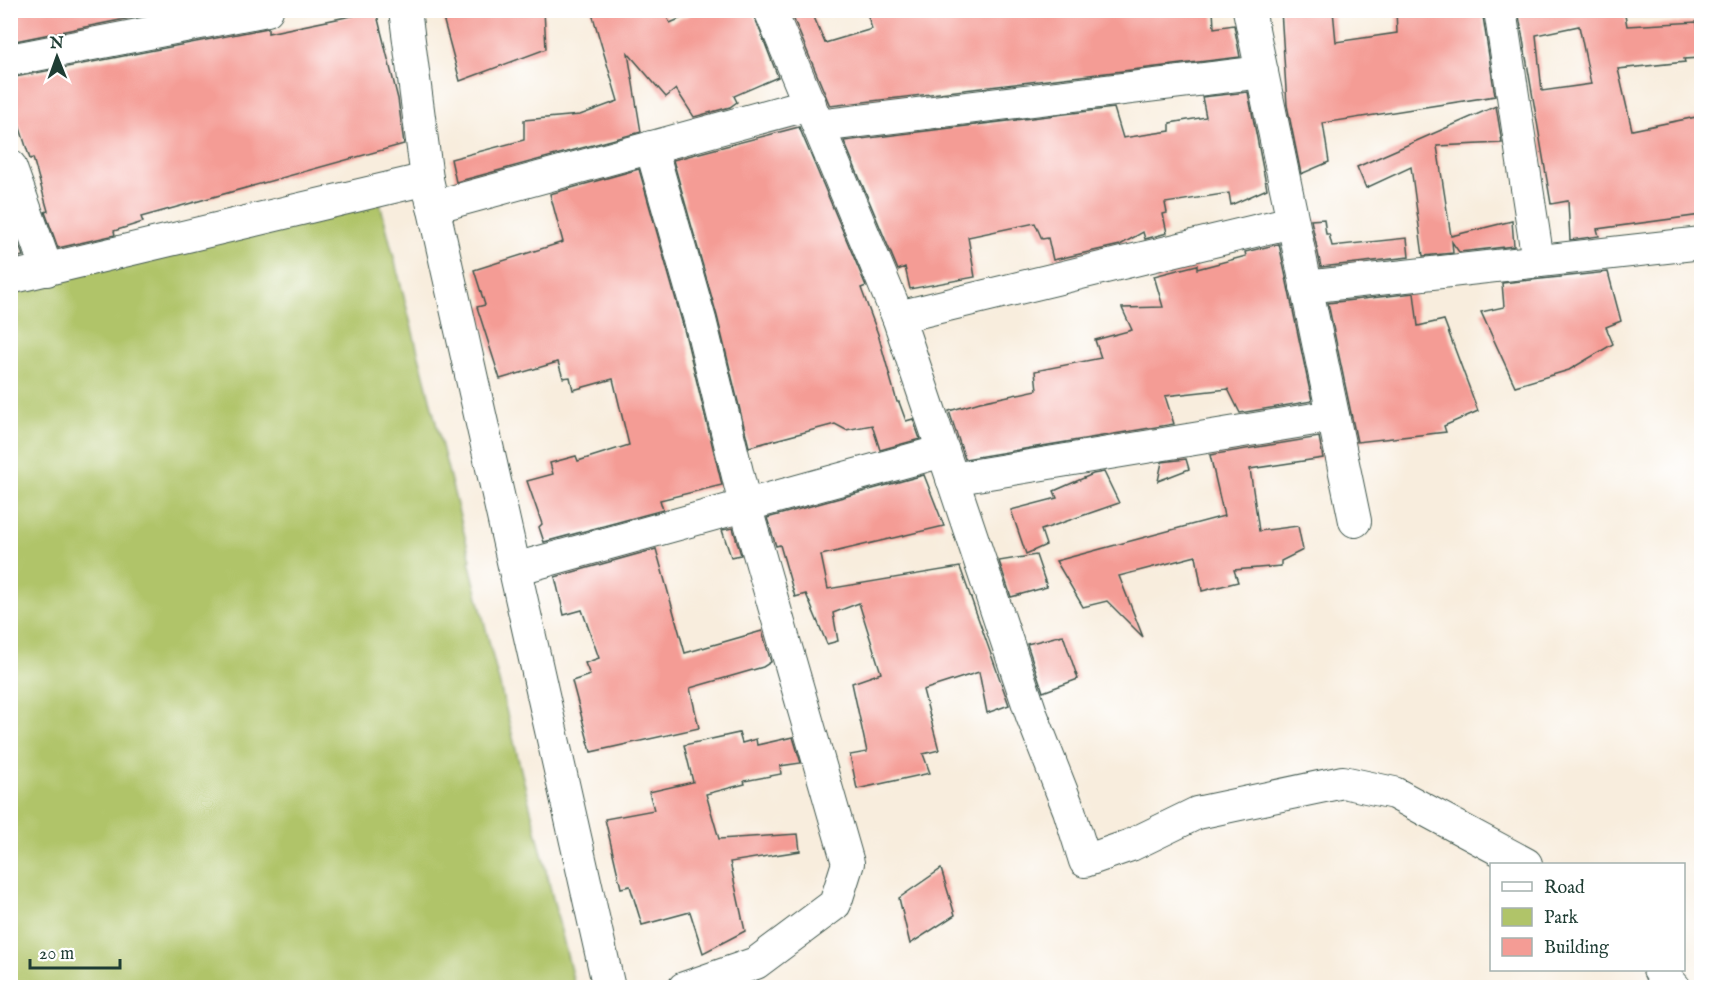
<svg xmlns="http://www.w3.org/2000/svg" width="1712" height="998" font-family="'IM FELL English',serif">
<rect width="100%" height="100%" fill="#fff"/>
<filter id="ink" filterUnits="userSpaceOnUse"><feTurbulence type="fractalNoise" baseFrequency=".0167" numOctaves="2"/><feDisplacementMap in="SourceGraphic" scale="12" xChannelSelector="R" yChannelSelector="G"/><feConvolveMatrix kernelMatrix="1 2 1 2 8 2 1 2 1" color-interpolation-filters="sRGB"/></filter>
<filter id="wash" filterUnits="userSpaceOnUse"><feTurbulence type="fractalNoise" baseFrequency=".008" numOctaves="4" result="noise"/><feDisplacementMap in="SourceGraphic" scale="24" xChannelSelector="R" yChannelSelector="G"/><feGaussianBlur stdDeviation="1.35" result="paint"/><feColorMatrix in="noise" values="0 0 0 0 0 0 0 0 0 0 0 0 0 0 0 0 0 1.4 0 .05"/><feComposite in="paint" operator="in"/></filter>
<g filter="url(#wash)">
<rect width="100%" height="100%" fill="#f8eddd"/>
<path fill="#b0c469" stroke="#68804e" stroke-width="1.5" d="M 379,199 L 471,560 L 469,561 L 575,987 L 11,987 L 10,289 Z"/>
<g id="blocks">
<g fill="#f49c95" fill-rule="evenodd">
<path d="M 10,10 L 170,10 L 10,42 Z"/>
<path d="M 456,10 L 544,10 L 546,49 L 460,81 L 442,14 Z"/>
<path d="M 591,10 L 663,10 L 670,23 L 700,10 L 752,10 L 778,77 L 734,96 L 737,102 L 730,107 L 694,117 L 676,89 L 666,97 L 628,53 L 641,132 L 456,182 L 451,159 L 524,140 L 524,120 L 580,115 L 618,101 Z"/>
<path d="M 790,10 L 811,10 L 825,43 L 872,29 L 866,10 L 1213,10 L 1214,28 L 1234,25 L 1240,57 L 830,106 Z"/>
<path d="M 1281,10 L 1333,10 L 1336,42 L 1397,33 L 1396,10 L 1482,10 L 1495,96 L 1323,123 L 1329,162 L 1301,174 L 1287,105 Z"/>
<path d="M 1518,10 L 1624,10 L 1627,26 L 1697,22 L 1701,58 L 1684,59 L 1685,62 L 1618,69 L 1632,130 L 1701,116 L 1701,215 L 1597,229 L 1599,236 L 1570,240 L 1568,201 L 1551,204 ZM 1579,26 L 1591,84 L 1542,91 L 1536,35 Z"/>
<path d="M 376,11 L 398,99 L 404,144 L 141,217 L 143,222 L 114,231 L 115,235 L 58,248 L 45,212 L 48,211 L 33,158 L 30,159 L 10,97 L 10,78 L 268,28 L 268,33 Z"/>
<path d="M 1248,92 L 1267,189 L 1231,205 L 1229,193 L 1165,203 L 1167,213 L 1163,214 L 1167,233 L 1145,239 L 1143,232 L 1120,245 L 1053,260 L 1048,238 L 1042,239 L 1035,223 L 968,237 L 975,277 L 910,289 L 905,267 L 898,270 L 844,141 L 1114,108 L 1123,138 L 1170,131 L 1170,123 L 1206,117 L 1202,97 Z"/>
<path d="M 1496,106 L 1502,143 L 1437,146 L 1451,236 L 1512,221 L 1514,246 L 1459,252 L 1452,242 L 1453,253 L 1423,256 L 1411,167 L 1366,188 L 1357,167 Z"/>
<path d="M 799,127 L 866,286 L 861,288 L 878,334 L 897,402 L 899,402 L 906,421 L 913,419 L 920,439 L 880,450 L 872,425 L 846,430 L 835,424 L 749,447 L 717,316 L 673,160 Z"/>
<path d="M 639,169 L 683,325 L 722,485 L 660,500 L 663,510 L 544,542 L 539,527 L 542,524 L 527,481 L 553,474 L 550,463 L 576,456 L 578,461 L 629,445 L 613,379 L 573,390 L 570,377 L 563,378 L 558,362 L 500,379 L 477,307 L 485,305 L 474,270 L 563,242 L 550,194 Z"/>
<path d="M 1324,219 L 1326,234 L 1329,234 L 1332,246 L 1407,238 L 1409,257 L 1321,267 L 1311,220 Z"/>
<path d="M 10,221 L 23,256 L 10,259 Z"/>
<path d="M 1279,244 L 1312,401 L 1240,413 L 1228,389 L 1165,396 L 1174,424 L 965,459 L 949,411 L 980,402 L 1037,390 L 1035,371 L 1101,358 L 1095,340 L 1132,330 L 1122,308 L 1163,307 L 1154,276 L 1197,265 L 1197,269 L 1246,256 L 1245,252 Z"/>
<path d="M 1608,272 L 1621,321 L 1606,327 L 1613,344 L 1569,370 L 1515,386 L 1481,312 L 1504,307 L 1502,283 Z"/>
<path d="M 1414,293 L 1418,326 L 1444,320 L 1478,411 L 1444,426 L 1446,432 L 1357,442 L 1328,303 Z"/>
<path d="M 1319,437 L 1323,458 L 1250,469 L 1259,531 L 1298,526 L 1303,550 L 1281,561 L 1281,566 L 1234,570 L 1238,582 L 1202,591 L 1196,556 L 1119,576 L 1143,637 L 1107,601 L 1083,607 L 1056,561 L 1224,516 L 1210,455 Z"/>
<path d="M 1186,459 L 1189,469 L 1158,481 L 1162,462 Z"/>
<path d="M 1104,472 L 1119,503 L 1041,530 L 1046,545 L 1026,554 L 1011,510 L 1057,498 L 1054,491 L 1093,474 Z"/>
<path d="M 924,475 L 944,526 L 821,555 L 828,589 L 960,567 L 1009,705 L 987,713 L 979,672 L 923,690 L 939,750 L 923,754 L 930,773 L 857,789 L 850,755 L 867,752 L 852,683 L 881,673 L 859,603 L 833,613 L 838,641 L 827,644 L 806,594 L 795,597 L 780,545 L 776,546 L 767,518 Z"/>
<path d="M 733,528 L 741,555 L 731,557 L 722,530 Z"/>
<path d="M 656,549 L 685,653 L 762,631 L 771,662 L 763,667 L 690,688 L 699,728 L 591,752 L 572,681 L 590,675 L 585,663 L 599,658 L 582,610 L 564,615 L 555,577 Z"/>
<path d="M 1036,555 L 1047,587 L 1011,597 L 999,561 Z"/>
<path d="M 1063,635 L 1078,679 L 1043,692 L 1027,644 Z"/>
<path d="M 739,733 L 742,743 L 756,739 L 757,745 L 793,737 L 801,763 L 780,766 L 781,774 L 744,781 L 745,784 L 706,794 L 719,839 L 798,834 L 800,851 L 730,862 L 745,931 L 703,953 L 690,912 L 642,925 L 630,886 L 621,888 L 605,819 L 654,810 L 649,792 L 693,782 L 684,745 Z"/>
<path d="M 941,869 L 955,915 L 910,944 L 899,898 Z"/>
</g>
</g>
</g>
<g filter="url(#ink)">
<use href="#blocks" fill-opacity="0" stroke="#40574d" stroke-width="1.5"/>
<g fill="none" stroke-linecap="round" stroke-linejoin="round">
<g stroke="#40574d" stroke-width="34">
<g id="minor">
<path d="M 405,10 L 427,179 L 609,988"/>
<path d="M 770,10 L 898,317 L 1032,716 L 1069,810 L 1085,861 L 1131,845 L 1197,813 L 1343,782 L 1394,793 L 1526,864"/>
<path d="M 1249,10 L 1355,521"/>
<path d="M 1500,10 L 1538,261"/>
<path d="M 10,60 L 267,10"/>
<path d="M 819,126 L 1262,72"/>
<path d="M 651,147 L 700,320 L 745,505 L 848,863 L 835,904 L 756,963 L 684,988"/>
<path d="M 10,166 L 47,270"/>
<path d="M 433,207 L 810,104"/>
<path d="M 10,278 L 427,179"/>
<path d="M 1306,287 L 1702,243"/>
<path d="M 898,317 L 1292,222"/>
<path d="M 952,479 L 1333,416"/>
<path d="M 515,569 L 943,451"/>
<path d="M 1659,970 L 1675,988"/>
</g>
</g>
<use href="#minor" stroke="#fff" stroke-width="32"/>
</g>
</g>
<rect width="1712" height="998" fill="none" stroke="#fff" stroke-width="36"/>
<rect x="1490" y="863" width="195" height="108" fill="#ffffff" stroke="#a5b1ae" stroke-width="1.5"/>
<rect x="1502" y="882" width="30" height="9" fill="#ffffff" stroke="#a5b1ae" stroke-width="1.5"/>
<text x="1544" y="893" font-size="18" fill="#1f3d34">Road</text>
<rect x="1502" y="908" width="30" height="18" fill="#b0c469" stroke="#a5b1ae" stroke-width="1.5"/>
<text x="1544" y="923" font-size="18" fill="#1f3d34">Park</text>
<rect x="1502" y="938" width="30" height="18" fill="#f49c95" stroke="#a5b1ae" stroke-width="1.5"/>
<text x="1544" y="953" font-size="18" fill="#1f3d34">Building</text>
<g transform="translate(57 57) rotate(359)" stroke="#ffffff" stroke-width="4.5" paint-order="stroke">
<path d="M0-4.5L10 22L0 15L-10 22Z" fill="#1f3d34"/>
<text y="-9" font-size="16" font-weight="bold" text-anchor="middle" fill="#1f3d34">N</text>
</g>
<path d="M30 959v9h90v-9" fill="none" stroke="#1f3d34" stroke-width="3"/>
<text x="39" y="959" font-size="18" fill="#1f3d34" stroke="#ffffff" stroke-width="4.5" paint-order="stroke">20 m</text>
</svg>
